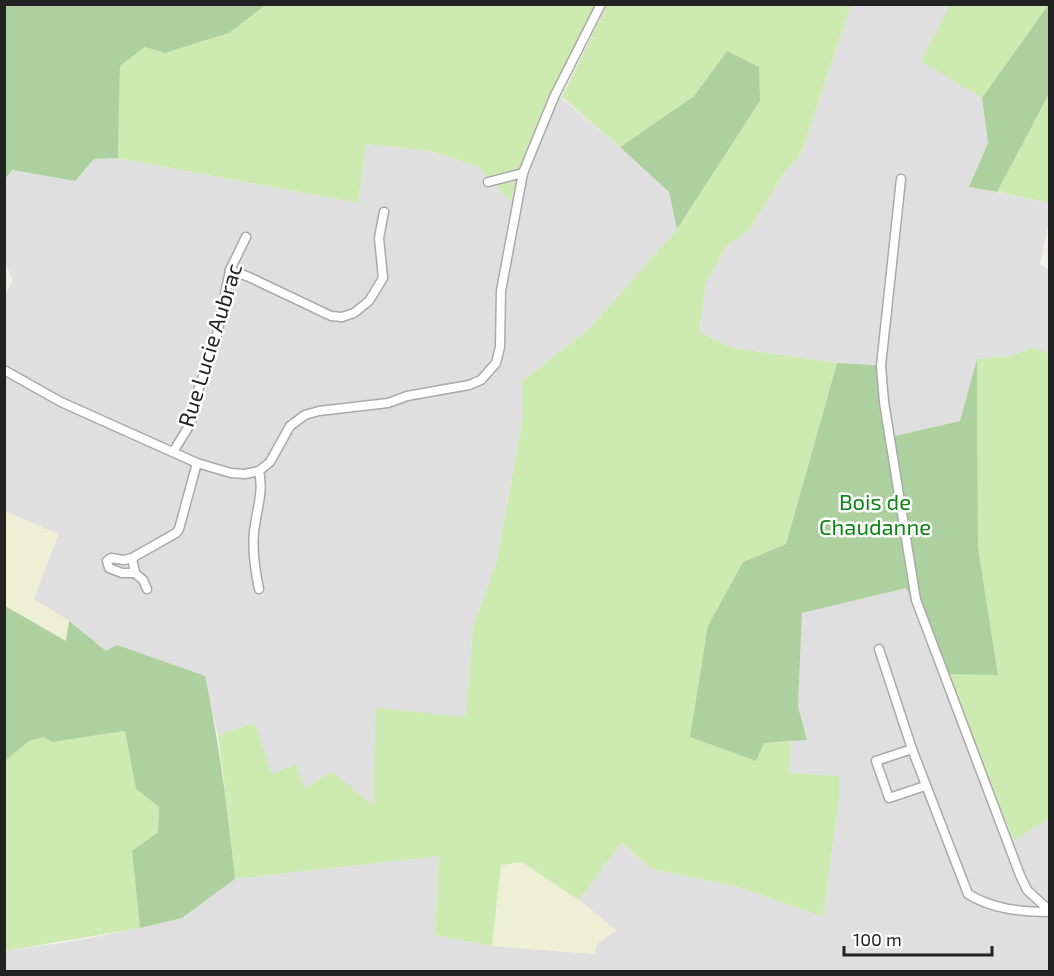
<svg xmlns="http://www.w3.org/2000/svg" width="1054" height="976" font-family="'Exo 2',sans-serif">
<rect width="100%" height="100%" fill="#f2efe9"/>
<g fill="#e0dfdf">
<path d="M 851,5 L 950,5 L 922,61 L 982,98 L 988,143 L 970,187 L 1049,203 L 1049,221 L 1040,264 L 1049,270 L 1049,354 L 1033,347 L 1012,356 L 977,359 L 960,421 L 886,438 L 876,365 L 837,363 L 733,348 L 699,332 L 706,282 L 727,246 L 750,229 L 784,173 L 801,154 Z"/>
<path d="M 553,91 L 620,147 L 669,192 L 677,229 L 590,328 L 522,381 L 523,418 L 497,560 L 473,627 L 466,718 L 373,806 L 304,788 L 272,774 L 255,723 L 218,735 L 204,676 L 106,651 L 69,621 L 34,599 L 58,535 L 5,511 L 4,296 L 13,280 L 5,263 L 4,179 L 11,170 L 75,181 L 94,159 L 118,158 L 358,203 L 366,144 L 430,151 L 479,167 L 510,201 L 520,166 Z"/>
<path d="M 907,588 L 949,674 L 962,711 L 1014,841 L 1048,819 L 1049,820 L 1049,971 L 5,972 L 5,951 L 82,940 L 182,918 L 235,879 L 439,856 L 435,935 L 492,946 L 594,954 L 597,944 L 616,930 L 579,900 L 620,843 L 652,869 L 738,887 L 823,917 L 839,799 L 839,776 L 789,773 L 791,742 L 807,739 L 798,706 L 802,613 Z"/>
</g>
<g fill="#eef0d5">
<path d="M 5,511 L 58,534 L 34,599 L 69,621 L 67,642 L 5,606 Z"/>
<path d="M 522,862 L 579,900 L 616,930 L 597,944 L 594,954 L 492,946 L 501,865 Z"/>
</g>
<g fill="#cdebb0">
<path d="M 266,5 L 601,5 C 566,68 531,131 510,201 L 479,167 L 430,151 L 366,144 L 358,203 L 118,158 L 120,66 L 145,47 L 165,53 L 229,33 Z"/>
<path d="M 607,5 L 851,5 L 801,154 L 784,173 L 750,229 L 727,246 L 706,282 L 699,332 L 733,348 L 837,363 L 786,544 L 743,562 L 690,737 L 755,760 L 764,743 L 791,742 L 789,773 L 839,776 L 839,799 L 823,917 L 738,887 L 652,869 L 621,843 L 579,900 L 522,862 L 501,865 L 492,946 L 435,935 L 439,856 L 235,879 L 229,821 L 218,735 L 255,723 L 272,774 L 296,764 L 304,788 L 332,772 L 373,805 L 376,708 L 466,717 L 473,627 L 497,560 L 523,418 L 522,381 L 590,328 L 677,229 L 760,101 L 727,51 L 694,96 L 620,147 L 562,97 Z"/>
<path d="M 950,5 L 1049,5 L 982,98 L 921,61 Z"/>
<path d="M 1049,94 L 1049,203 L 997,192 Z"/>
<path d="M 1033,347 L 1050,354 L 1050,820 L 1048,819 L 1014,841 L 962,711 L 949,674 L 998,674 L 978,548 L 977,359 L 1012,356 Z"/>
<path d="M 125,731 L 136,789 L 159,807 L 158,832 L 132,851 L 140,928 L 5,951 L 5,761 L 29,741 L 44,737 L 52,742 Z"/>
</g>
<g fill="#add19e">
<path d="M 5,4 L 266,4 L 266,5 L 229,33 L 165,53 L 145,47 L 120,66 L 118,158 L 94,159 L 75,181 L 12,170 L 5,179 Z"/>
<path d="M 1049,4 L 1049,94 L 997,192 L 969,187 L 988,143 L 982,98 Z"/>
<path d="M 727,51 L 759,67 L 760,101 L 677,229 L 669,192 L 620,147 L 694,96 Z"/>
<path d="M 977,359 L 978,548 L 998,675 L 949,674 L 906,588 L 802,613 L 798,706 L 807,740 L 764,743 L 756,761 L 690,737 L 708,626 L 743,562 L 786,544 L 837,363 L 876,365 L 886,438 L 960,421 Z"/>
<path d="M 5,606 L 66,641 L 69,621 L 106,651 L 117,645 L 205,676 C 219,743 228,810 235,879 L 182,918 L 140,928 L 132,851 L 158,832 L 159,807 L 136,789 L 125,731 L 52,742 L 44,737 L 29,741 L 5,761 Z"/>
</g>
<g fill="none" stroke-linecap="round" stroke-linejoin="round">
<g stroke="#a9a9a9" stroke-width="11">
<g id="street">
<path d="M 901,179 L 881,366 L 884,402 L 916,600 L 1020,875 L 1027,890 L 1050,911"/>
<path d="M 488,182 L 523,173"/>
<path d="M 230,270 L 249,277 L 331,316 L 342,317 L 354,313 L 369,301 L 383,278 L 379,238 L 384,212"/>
<path d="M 4,370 L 61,402 L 197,463 L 231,473 L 245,474 L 259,471 L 270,462 L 290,426 L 305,415 L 319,411 L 388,403 L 407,396 L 469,385 L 481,380 L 496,363 L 500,347 L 501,291 L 523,173 L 554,97 L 601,4"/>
<path d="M 173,452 L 189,426 L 194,414 L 196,396 L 216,340 L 230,270 L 246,237"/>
<path d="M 259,471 C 264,492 256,512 254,532 C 252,552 255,570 259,589"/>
<path d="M 132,558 L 135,573 L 143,580 L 147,589"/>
<path d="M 135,573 L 122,573 L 109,568 L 107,561 L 111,558 L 124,560 L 132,558 L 176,533 L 179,529 L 197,463"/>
<path d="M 879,649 L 912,749 L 968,894 C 992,909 1021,912 1050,912"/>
<path d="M 912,749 L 876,761 L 889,798 L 925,786"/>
</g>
</g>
<use href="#street" stroke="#fff" stroke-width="8"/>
</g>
<g text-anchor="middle" stroke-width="5" stroke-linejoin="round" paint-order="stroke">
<g font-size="22" fill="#222" stroke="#fff">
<text transform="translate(210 345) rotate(-73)" y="8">Rue Lucie Aubrac</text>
</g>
<g font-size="22" fill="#0c8416" stroke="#fff">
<text x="875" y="510">Bois de<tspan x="875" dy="25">Chaudanne</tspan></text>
</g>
</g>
<rect width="1054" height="976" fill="none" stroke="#222222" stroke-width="12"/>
<path d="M844 946v9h148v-9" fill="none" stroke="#222222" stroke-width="3"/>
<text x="853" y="946" font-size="18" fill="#222222" stroke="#ffffff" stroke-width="4.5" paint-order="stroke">100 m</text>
</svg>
